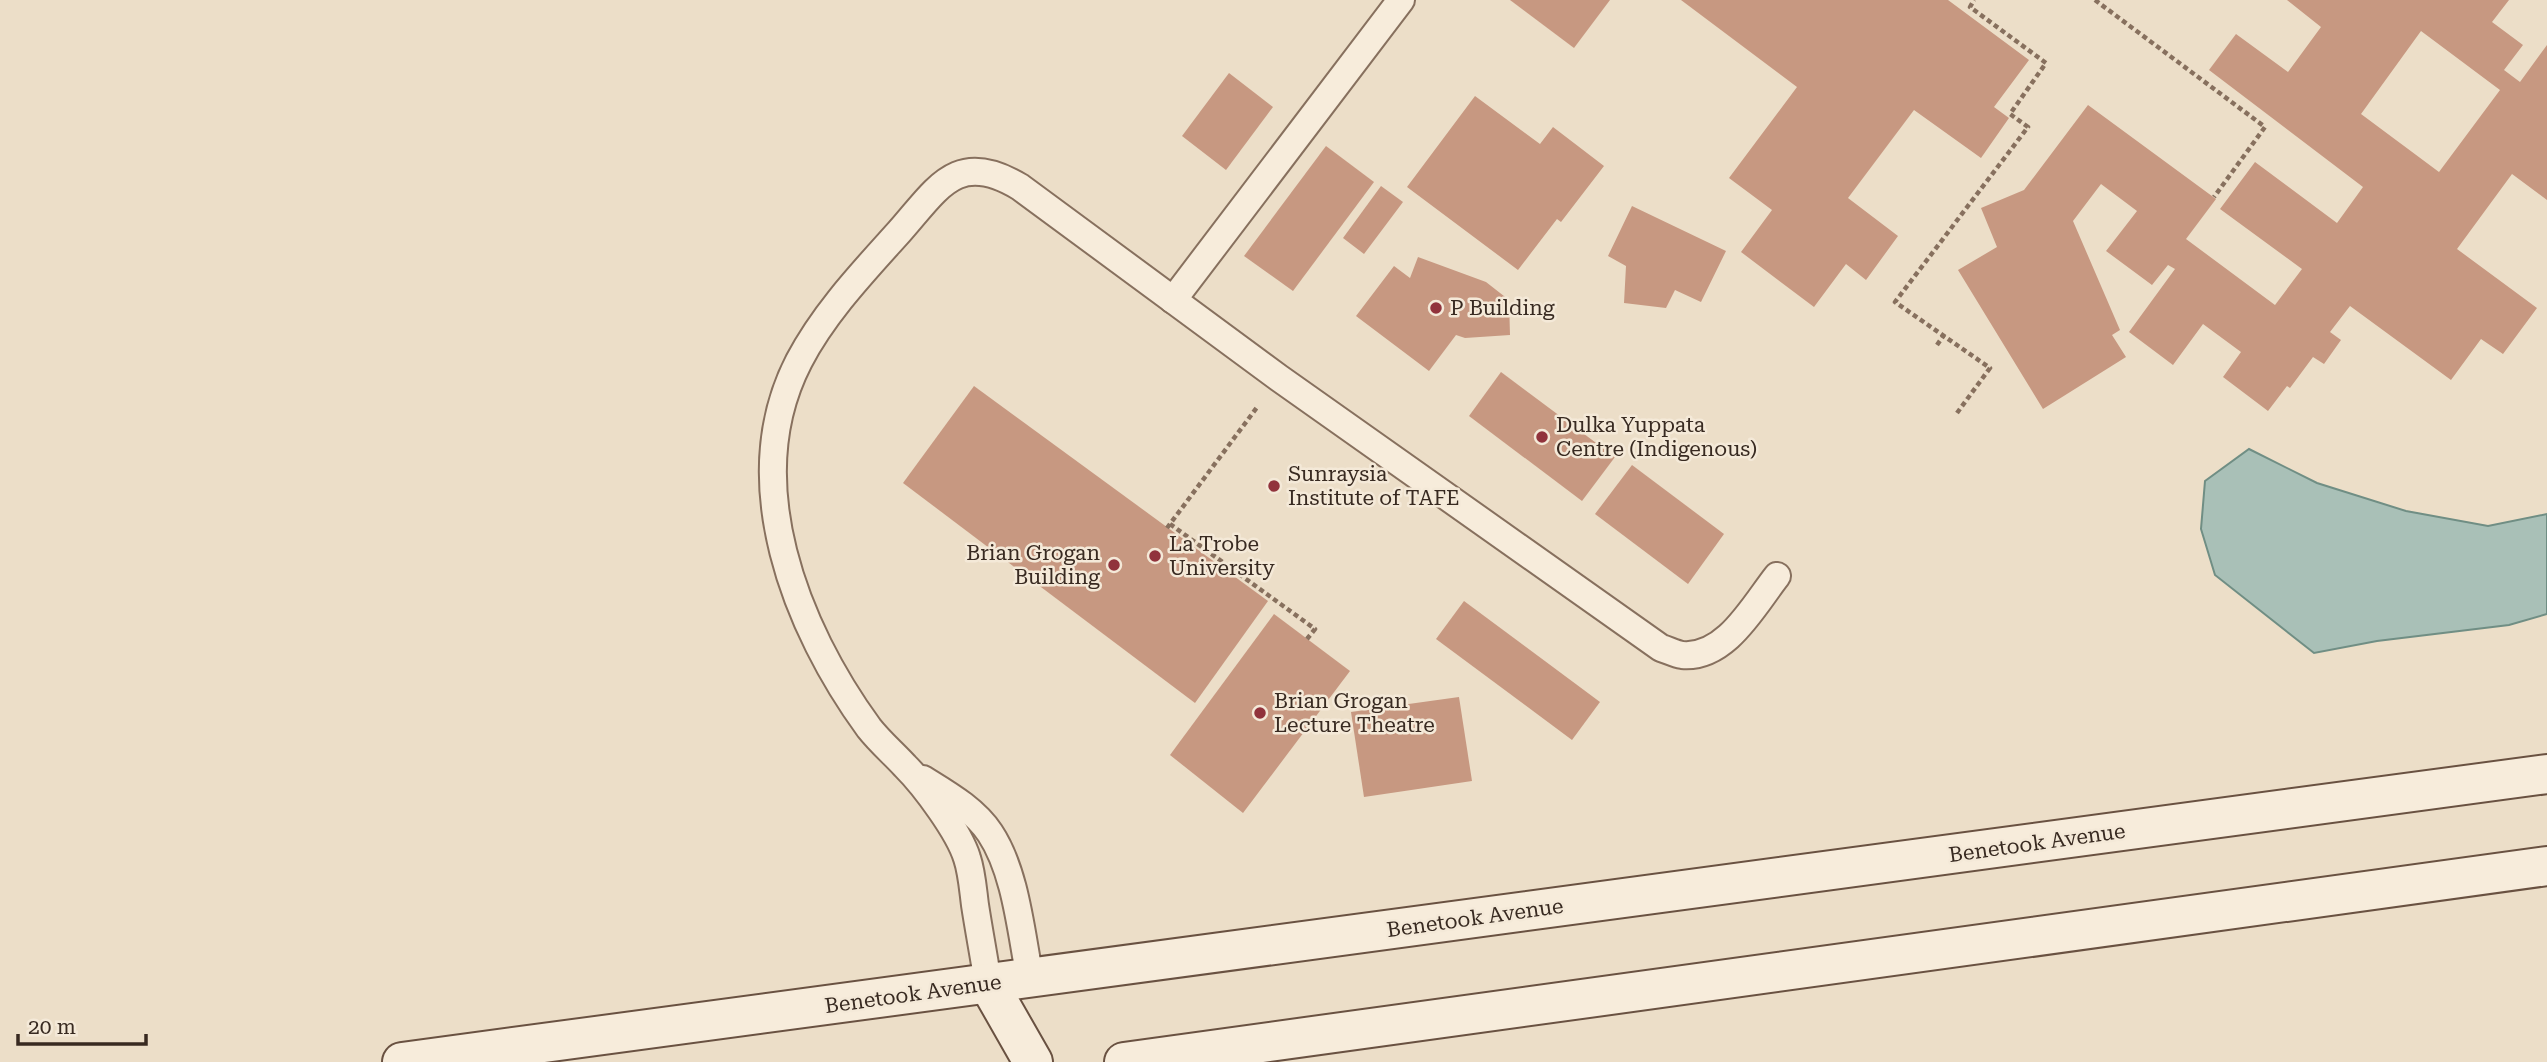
<svg xmlns="http://www.w3.org/2000/svg" width="2547" height="1062" font-family="'Roboto Serif',serif">
<rect width="100%" height="100%" fill="#ecdec8"/>
<path fill="#a9c0b7" stroke="#708e84" stroke-width="2" d="M 2249,449 L 2317,483 L 2406,511 L 2488,526 L 2547,514 L 2547,614 L 2509,625 L 2377,641 L 2314,653 L 2215,575 L 2201,529 L 2205,481 Z"/>
<g fill="#c79881" fill-rule="evenodd">
<path d="M 1510,0 L 1610,0 L 1574,48 Z"/>
<path d="M 1681,0 L 1948,0 L 2029,60 L 1994,107 L 2009,118 L 1981,158 L 1914,110 L 1848,198 L 1898,236 L 1866,280 L 1846,264 L 1814,307 L 1741,252 L 1772,210 L 1729,178 L 1797,87 Z"/>
<path d="M 2287,0 L 2509,0 L 2492,22 L 2523,45 L 2504,70 L 2520,82 L 2547,45 L 2547,200 L 2512,174 L 2457,249 L 2537,308 L 2503,354 L 2481,339 L 2451,380 L 2350,306 L 2330,332 L 2341,340 L 2324,364 L 2313,357 L 2290,388 L 2287,386 L 2268,411 L 2223,377 L 2241,352 L 2203,324 L 2173,365 L 2129,332 L 2175,269 L 2168,265 L 2152,285 L 2106,251 L 2137,211 L 2101,184 L 2073,221 L 2120,330 L 2112,335 L 2126,357 L 2043,409 L 1958,270 L 1997,247 L 1981,208 L 2024,190 L 2088,105 L 2216,199 L 2186,239 L 2275,305 L 2302,269 L 2220,209 L 2255,162 L 2337,223 L 2363,187 L 2209,70 L 2236,34 L 2288,72 L 2321,27 ZM 2421,31 L 2500,90 L 2439,172 L 2361,114 Z"/>
<path d="M 1229,73 L 1273,107 L 1226,170 L 1182,136 Z"/>
<path d="M 1475,96 L 1540,144 L 1553,127 L 1604,166 L 1561,222 L 1557,219 L 1518,270 L 1407,187 Z"/>
<path d="M 1326,146 L 1374,182 L 1293,291 L 1244,256 Z"/>
<path d="M 1381,186 L 1403,202 L 1364,254 L 1343,238 Z"/>
<path d="M 1632,206 L 1726,251 L 1701,302 L 1675,290 L 1666,308 L 1624,303 L 1626,266 L 1608,256 Z"/>
<path d="M 1418,257 L 1486,282 L 1509,300 L 1510,335 L 1465,338 L 1456,335 L 1429,371 L 1356,316 L 1394,266 L 1410,278 Z"/>
<path d="M 1501,372 L 1615,457 L 1582,501 L 1469,416 Z"/>
<path d="M 974,386 L 1268,601 L 1195,703 L 903,483 Z"/>
<path d="M 1632,465 L 1724,534 L 1688,584 L 1595,514 Z"/>
<path d="M 1464,601 L 1600,702 L 1572,740 L 1436,639 Z"/>
<path d="M 1274,614 L 1350,671 L 1243,813 L 1170,755 Z"/>
<path d="M 1459,697 L 1472,781 L 1364,797 L 1351,712 Z"/>
</g>
<g fill="none" stroke-linecap="round" stroke-linejoin="round">
<g stroke="#87705e" stroke-width="30">
<g id="service">
<path d="M 1173,300 L 1401,0"/>
<path d="M 923,779 C 947,794 974,809 990,833 C 1016,872 1021,933 1030,978"/>
<path d="M 988,983 C 984,957 979,931 975,905 C 973,890 972,873 967,858 C 959,832 925,786 905,766 C 893,753 880,742 869,728 C 796,628 737,481 799,361 C 824,313 863,272 899,232 C 938,188 957,149 1020,187 L 1279,378 L 1661,648 C 1668,650 1675,654 1682,655 C 1726,659 1754,605 1777,576"/>
</g>
</g>
<g stroke="#695141" stroke-width="42">
<g id="secondary">
<path d="M 988,983 L 1033,1062"/>
<path d="M 402,1062 L 2547,774"/>
<path d="M 1124,1062 L 2547,866"/>
</g>
</g>
<g stroke="#87705e" stroke-width="4.5" stroke-dasharray="5 3.5" stroke-linecap="butt">
<path d="M 2095,0 L 2265,127 L 2214,197"/>
<path d="M 1937,345 L 1944,335"/>
<path d="M 1957,413 L 1990,368 L 1895,302 L 2028,127 L 2010,114 L 2046,63 L 1970,7 L 1974,0"/>
<path d="M 1170,524 L 1315,629 L 1307,639"/>
<path d="M 1167,528 L 1258,406"/>
</g>
<use href="#service" stroke="#f7ecdb" stroke-width="26"/>
<use href="#secondary" stroke="#f7ecdb" stroke-width="38"/>
</g>
<g fill="#91333c" stroke="#f4e9d8" stroke-width="2.5">
<circle cx="1436" cy="308" r="7"/>
<circle cx="1542" cy="437" r="7"/>
<circle cx="1274" cy="486" r="7"/>
<circle cx="1155" cy="556" r="7"/>
<circle cx="1114" cy="565" r="7"/>
<circle cx="1260" cy="713" r="7"/>
</g>
<g text-anchor="middle" stroke-width="5" stroke-linejoin="round" paint-order="stroke">
<g font-size="21" fill="#382a21" stroke="#f4e9d8" text-anchor="start">
<text x="1450" y="315">P Building</text>
<text x="1556" y="432">Dulka Yuppata<tspan x="1556" dy="24">Centre (Indigenous)</tspan></text>
<text x="1288" y="481">Sunraysia<tspan x="1288" dy="24">Institute of TAFE</tspan></text>
<text x="1169" y="551">La Trobe<tspan x="1169" dy="24">University</tspan></text>
<text x="1100" y="560" text-anchor="end">Brian Grogan<tspan x="1100" dy="24">Building</tspan></text>
<text x="1274" y="708">Brian Grogan<tspan x="1274" dy="24">Lecture Theatre</tspan></text>
</g>
<g font-size="21" fill="#382a21" stroke="#f4e9d8">
<text transform="translate(2037 843) rotate(-8)" y="7">Benetook Avenue</text>
<text transform="translate(1475 918) rotate(-8)" y="7">Benetook Avenue</text>
<text transform="translate(913 994) rotate(-8)" y="7">Benetook Avenue</text>
</g>
</g>
<path d="M18 1034v10h128v-10" fill="none" stroke="#382a21" stroke-width="3.5"/>
<text x="28" y="1034" font-size="21" fill="#382a21" stroke="#f4e9d8" stroke-width="5" paint-order="stroke">20 m</text>
</svg>
